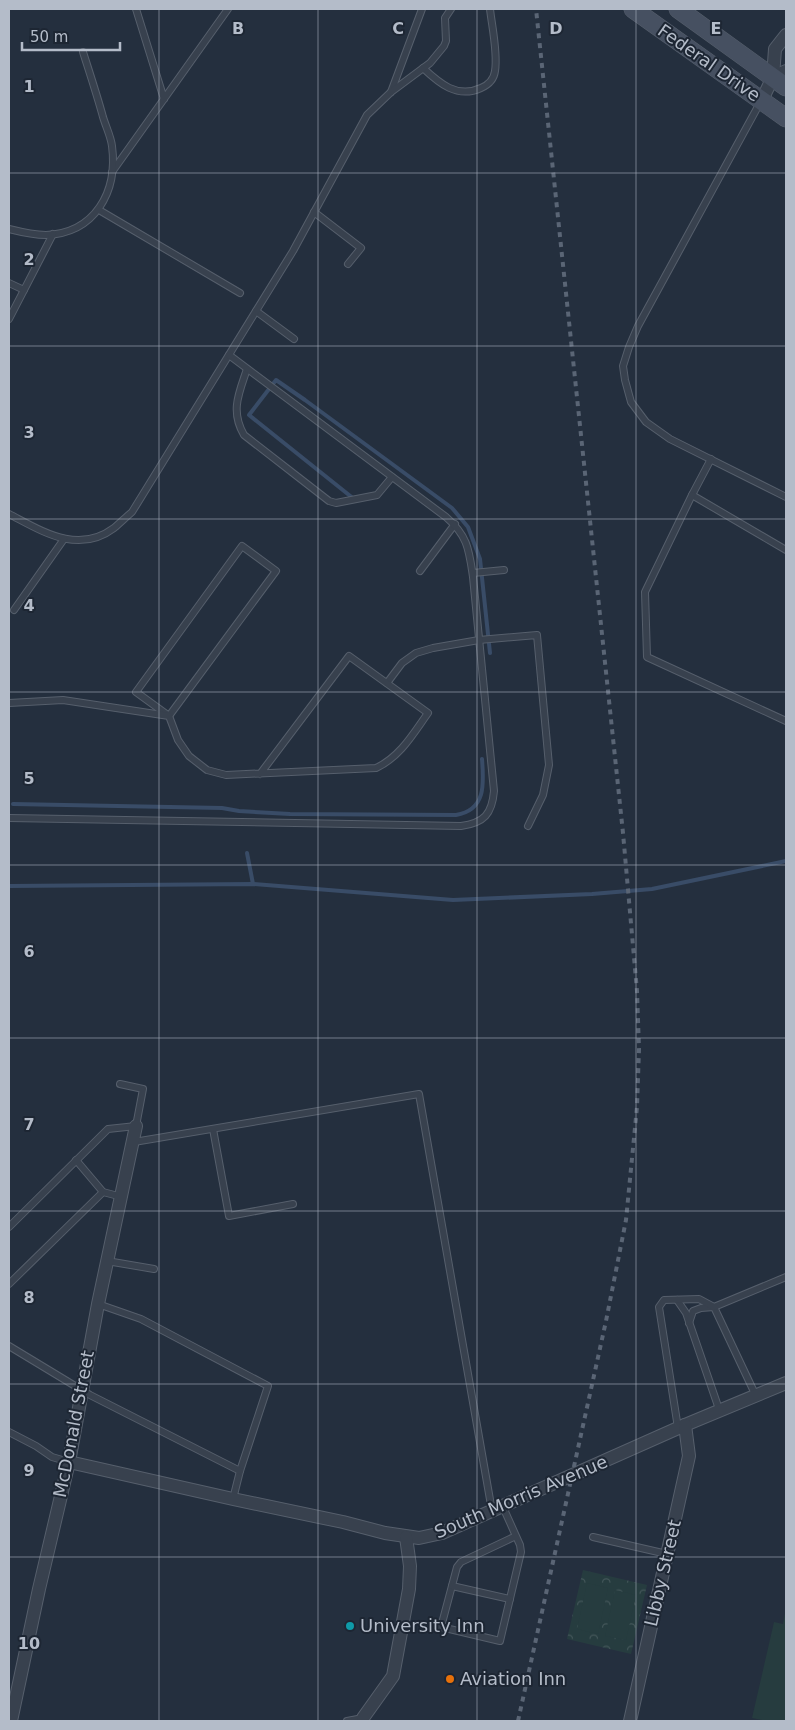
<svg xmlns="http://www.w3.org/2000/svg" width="795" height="1730" font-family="'DejaVu Sans',sans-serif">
<defs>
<pattern id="forest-crowns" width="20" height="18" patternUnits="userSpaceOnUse" patternTransform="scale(1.25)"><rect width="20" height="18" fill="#263c3f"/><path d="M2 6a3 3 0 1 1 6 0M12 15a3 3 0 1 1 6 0" fill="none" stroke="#435659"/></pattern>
</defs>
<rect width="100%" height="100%" fill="#242f3e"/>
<path fill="url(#forest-crowns)" d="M 583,1570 L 647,1585 L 631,1654 L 567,1639 Z"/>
<g fill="#263c3f">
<path d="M 587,1583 L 608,1588 L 598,1634 L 577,1629 Z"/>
<path d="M 615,1590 L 636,1595 L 626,1640 L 605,1636 Z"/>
<path d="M 786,1607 L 786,1721 L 767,1721 L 752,1718 L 774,1622 L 783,1624 Z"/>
</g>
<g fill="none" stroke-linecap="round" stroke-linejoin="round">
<g stroke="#394c67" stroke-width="4">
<path d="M 354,499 L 249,415 L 276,380 L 305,400 L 452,508 L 468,527 L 480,559 L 490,653"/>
<path d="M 13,804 L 222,808 L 239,811 L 290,814 L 456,815 C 486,810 484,784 482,759"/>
<path d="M 247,853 L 253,884"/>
<path d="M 9,886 L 253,884 L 453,900 L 592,894 L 652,889 L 786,861"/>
</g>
<g stroke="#565f6c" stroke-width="8">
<g id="lane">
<path d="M 136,9 L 164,99"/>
<path d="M 423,68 C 439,83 457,99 481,88 C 488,85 494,79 495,71 C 498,53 492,27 490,9"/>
<path d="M 391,92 L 422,9"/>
<path d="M 761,101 L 638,326 L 629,347 L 623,366 L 625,380 L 631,402 L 646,422 L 670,439 L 786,497"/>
<path d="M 112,172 L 228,9"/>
<path d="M 99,210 L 240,293"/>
<path d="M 314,212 L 361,248 L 348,264"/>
<path d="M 9,229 C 21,232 33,235 46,235 C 95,233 118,192 112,146 C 111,137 106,127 103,117 C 97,95 90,74 83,52"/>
<path d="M 9,283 L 24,290"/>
<path d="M 256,311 L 294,339"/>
<path d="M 9,319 L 53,234"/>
<path d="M 247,369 C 239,393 230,411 244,435 L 329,501 L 336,503 L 377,495 L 392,477"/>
<path d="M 711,459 L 692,495 L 786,550"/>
<path d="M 692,495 L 645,592 L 647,657 L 786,721"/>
<path d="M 9,514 C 42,531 78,555 114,528 C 120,523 126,517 132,512 L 293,251 L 367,115 L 391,92 L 430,63 L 444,46 L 446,41 L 445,18 L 451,9"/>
<path d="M 242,546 L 276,571 L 169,716 L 136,692 Z"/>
<path d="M 420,571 L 455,524"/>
<path d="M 473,573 L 504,570"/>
<path d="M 14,610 L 64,539"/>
<path d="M 387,683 L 402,663 L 416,653 L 433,648 L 479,640 L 537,635 L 549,765 L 543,795 L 528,826"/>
<path d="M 9,703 L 63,700 L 169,716 L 178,740 L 189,756 L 207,770 L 226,775 L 376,768 C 400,757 413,734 428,713 L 349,656 L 260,774"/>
<path d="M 9,818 L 461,826 C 484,823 492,814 494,791 L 473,577 C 469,550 468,536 446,517 L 229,355"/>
<path d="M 213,1129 L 229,1216 L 293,1204"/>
<path d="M 134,1142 L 419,1094 L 492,1511"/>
<path d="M 76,1160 L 103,1192 L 122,1197"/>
<path d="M 9,1227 L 108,1129 L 136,1126 L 143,1089 L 120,1084"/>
<path d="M 107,1261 L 154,1269"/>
<path d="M 9,1284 L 103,1192"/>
<path d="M 677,1300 L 686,1313 L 720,1412"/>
<path d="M 98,1304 L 141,1319 L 268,1386 L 240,1471 L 233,1499"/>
<path d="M 689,1323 L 693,1311 L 701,1308 L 714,1307 L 756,1396"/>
<path d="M 9,1346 L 90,1395 L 240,1471"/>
<path d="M 678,1428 L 659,1307 L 664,1300 L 699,1299 L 714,1307 L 786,1277"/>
<path d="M 9,1432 L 36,1446 L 52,1457 L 69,1462"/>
<path d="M 503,1507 L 520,1545 L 521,1552 L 500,1641 L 441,1627 L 457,1567 L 461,1562 L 516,1536"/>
<path d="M 593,1537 L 667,1554"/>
<path d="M 452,1586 L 510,1599"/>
<path d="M 347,1721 L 363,1718 L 364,1720"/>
</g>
</g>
<g stroke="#565f6c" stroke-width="14">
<g id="street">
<path d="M 773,77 L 786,71"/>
<path d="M 762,100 L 773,77 L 775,49 L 786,35"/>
<path d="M 69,1462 L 233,1499 L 343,1522 L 385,1533 L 419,1538 L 442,1533 L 685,1425 L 786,1383"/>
<path d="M 363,1718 L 393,1676 L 409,1589 L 410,1566 L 406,1537"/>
<path d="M 11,1721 L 39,1589 L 69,1462 L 98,1304 L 136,1126"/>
<path d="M 630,1721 L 689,1456 L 685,1425"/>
</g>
</g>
<g stroke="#565f6c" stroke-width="19">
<g id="secondary">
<path d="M 633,9 L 786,118"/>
<path d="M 678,9 L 786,87"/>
</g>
</g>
<use href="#lane" stroke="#38414e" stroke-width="6"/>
<use href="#street" stroke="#38414e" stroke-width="12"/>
<use href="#secondary" stroke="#465061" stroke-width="18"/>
<path stroke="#5a6575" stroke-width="4" stroke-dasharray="5 5" stroke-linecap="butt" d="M 518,1721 L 606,1321 L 626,1220 L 637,1107 L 639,1049 L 637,991 L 623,833 L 536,9"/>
</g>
<path fill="none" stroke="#b4bcc9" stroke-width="1" stroke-opacity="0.55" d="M 159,9 L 159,1721M 318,9 L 318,1721M 477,9 L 477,1721M 636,9 L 636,1721M 9,173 L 786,173M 9,346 L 786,346M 9,519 L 786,519M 9,692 L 786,692M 9,865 L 786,865M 9,1038 L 786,1038M 9,1211 L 786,1211M 9,1384 L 786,1384M 9,1557 L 786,1557"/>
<circle fill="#0f9aa8" stroke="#1d2633" stroke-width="2" cx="350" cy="1626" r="5"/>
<circle fill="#e8710a" stroke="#1d2633" stroke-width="2" cx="450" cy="1679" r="5"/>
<g text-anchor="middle" stroke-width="4" stroke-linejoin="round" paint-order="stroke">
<g font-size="18" fill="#b4bcc9" stroke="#1d2633">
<text transform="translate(709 63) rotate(35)" y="6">Federal Drive</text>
<text transform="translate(74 1424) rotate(-79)" y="6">McDonald Street</text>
<text transform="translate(521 1497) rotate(-23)" y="6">South Morris Avenue</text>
<text transform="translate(663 1573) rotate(-77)" y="6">Libby Street</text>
</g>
<g font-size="18" fill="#b4bcc9" stroke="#1d2633" text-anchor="start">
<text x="360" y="1632">University Inn</text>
<text x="460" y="1685">Aviation Inn</text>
</g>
</g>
<g font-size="16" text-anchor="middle" font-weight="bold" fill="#b4bcc9" stroke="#1d2633" stroke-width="4" stroke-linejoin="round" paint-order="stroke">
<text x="238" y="34">B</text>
<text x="398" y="34">C</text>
<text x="556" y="34">D</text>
<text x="716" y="34">E</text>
<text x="29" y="92">1</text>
<text x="29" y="265">2</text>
<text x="29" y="438">3</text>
<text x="29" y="611">4</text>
<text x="29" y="784">5</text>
<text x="29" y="957">6</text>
<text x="29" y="1130">7</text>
<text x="29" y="1303">8</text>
<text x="29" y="1476">9</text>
<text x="29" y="1649">10</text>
</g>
<rect width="795" height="1730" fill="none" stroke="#b4bcc9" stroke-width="20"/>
<path d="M22 42v8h98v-8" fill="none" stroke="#b4bcc9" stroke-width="2.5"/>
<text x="30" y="42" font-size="15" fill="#b4bcc9" stroke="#1d2633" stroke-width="4" paint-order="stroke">50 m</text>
</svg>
